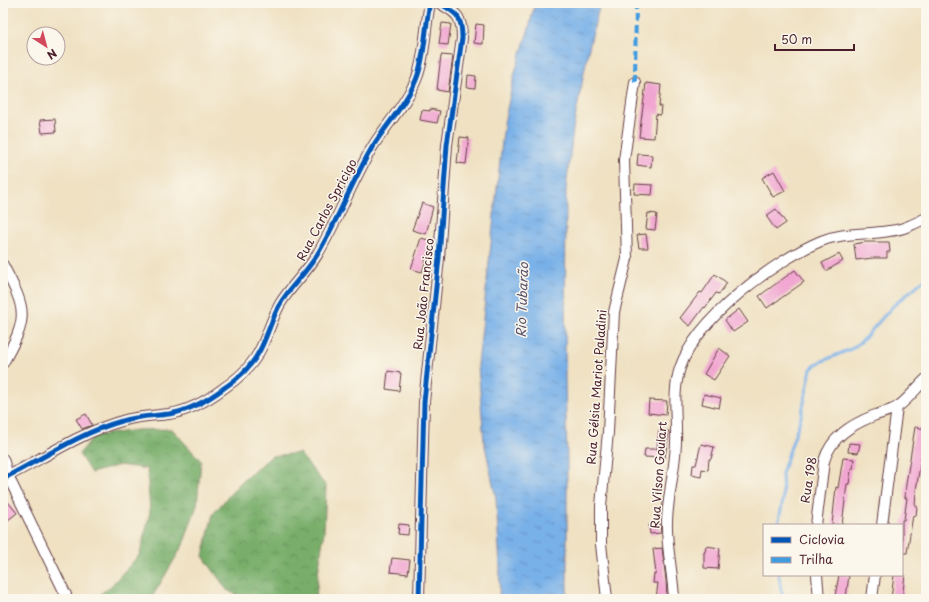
<svg xmlns="http://www.w3.org/2000/svg" width="929" height="602" font-family="'Playpen Sans',sans-serif">
<defs>
<pattern id="forest-crowns" width="20" height="18" patternUnits="userSpaceOnUse"><rect width="20" height="18" fill="#78ae6b"/><path d="M2 6a3 3 0 1 1 6 0M12 15a3 3 0 1 1 6 0" fill="none" stroke="#648d58"/></pattern>
<pattern id="water-ripples" width="26" height="14" patternUnits="userSpaceOnUse"><rect width="26" height="14" fill="#78b0e8"/><path d="M2 4q2-2 4 0t4 0M15 11q2-2 4 0t4 0" fill="none" stroke="#648fbc"/></pattern>
</defs>
<rect width="100%" height="100%" fill="#fbf7ec"/>
<filter id="ink" filterUnits="userSpaceOnUse"><feTurbulence type="fractalNoise" baseFrequency=".025" numOctaves="2"/><feDisplacementMap in="SourceGraphic" scale="8" xChannelSelector="R" yChannelSelector="G"/><feConvolveMatrix kernelMatrix="1 2 1 2 8 2 1 2 1" color-interpolation-filters="sRGB"/></filter>
<filter id="wash" filterUnits="userSpaceOnUse"><feTurbulence type="fractalNoise" baseFrequency=".012" numOctaves="4" result="noise"/><feDisplacementMap in="SourceGraphic" scale="16" xChannelSelector="R" yChannelSelector="G"/><feGaussianBlur stdDeviation="0.9" result="paint"/><feColorMatrix in="noise" values="0 0 0 0 0 0 0 0 0 0 0 0 0 0 0 0 0 1.4 0 .05"/><feComposite in="paint" operator="in"/></filter>
<g filter="url(#wash)">
<rect width="100%" height="100%" fill="#efe1c2"/>
<g fill="url(#forest-crowns)" stroke="#61664b">
<path d="M 172,429 L 201,461 L 197,505 L 183,545 L 151,599 L 93,599 L 110,587 L 140,554 L 150,512 L 147,469 L 120,465 L 91,473 L 79,454 L 94,436 L 137,430 Z"/>
<path d="M 299,453 L 326,486 L 324,532 L 318,574 L 316,599 L 245,599 L 227,590 L 203,556 L 213,514 L 241,482 L 272,456 Z"/>
</g>
<path fill="url(#water-ripples)" stroke="#61688a" d="M 535,3 L 600,3 L 588,52 L 573,129 L 566,189 L 565,377 L 567,460 L 567,599 L 499,599 L 500,567 L 496,498 L 484,441 L 478,365 L 504,123 L 515,72 L 529,28 Z"/>
<g fill="none" stroke-linecap="round" stroke-linejoin="round">
<g stroke="#78b0e8" stroke-width="3">
<path d="M 778,525 L 783,500 L 782,473 L 801,417 L 811,369 L 818,363 L 851,349 L 862,341 L 893,306 L 926,278"/>
<path d="M 779,575 L 781,590 L 784,599"/>
</g>
</g>
<g id="blocks">
<g fill="#f1a5d1">
<path d="M 442,23 L 451,24 L 448,45 L 439,44 Z"/>
<path d="M 476,24 L 484,25 L 483,44 L 474,43 Z"/>
<path d="M 441,55 L 453,56 L 448,92 L 437,90 Z"/>
<path d="M 468,75 L 476,76 L 475,88 L 467,87 Z"/>
<path d="M 646,83 L 661,85 L 659,106 L 661,106 L 660,115 L 656,114 L 654,138 L 639,137 Z"/>
<path d="M 430,109 L 440,111 L 437,123 L 420,120 L 422,110 L 430,111 Z"/>
<path d="M 55,119 L 56,132 L 42,133 L 40,120 Z"/>
<path d="M 460,137 L 469,138 L 466,164 L 457,163 Z"/>
<path d="M 638,154 L 652,155 L 651,167 L 637,165 Z"/>
<path d="M 774,171 L 785,191 L 773,197 L 762,178 Z"/>
<path d="M 635,184 L 653,185 L 652,195 L 634,194 Z"/>
<path d="M 422,203 L 433,207 L 426,234 L 412,230 Z"/>
<path d="M 776,209 L 786,223 L 776,230 L 766,216 Z"/>
<path d="M 648,213 L 657,214 L 655,230 L 646,229 Z"/>
<path d="M 646,234 L 648,248 L 639,248 L 637,235 Z"/>
<path d="M 421,238 L 432,241 L 422,272 L 411,269 Z"/>
<path d="M 866,242 L 889,242 L 890,252 L 887,252 L 887,258 L 873,258 L 856,260 L 854,244 Z"/>
<path d="M 839,254 L 843,261 L 826,271 L 822,263 Z"/>
<path d="M 795,270 L 804,282 L 767,308 L 759,296 Z"/>
<path d="M 715,274 L 727,283 L 719,294 L 716,293 L 705,308 L 704,307 L 690,326 L 680,318 L 700,292 L 702,293 Z"/>
<path d="M 739,309 L 748,322 L 733,332 L 725,320 Z"/>
<path d="M 719,348 L 730,356 L 714,380 L 704,374 Z"/>
<path d="M 388,371 L 401,373 L 399,391 L 386,389 Z"/>
<path d="M 704,394 L 721,398 L 719,408 L 702,404 Z"/>
<path d="M 649,400 L 667,401 L 666,415 L 648,413 Z"/>
<path d="M 86,414 L 92,425 L 82,429 L 76,419 Z"/>
<path d="M 915,427 L 926,429 L 916,490 L 915,506 L 917,506 L 916,516 L 913,515 L 907,553 L 902,553 L 902,520 L 904,520 L 907,498 L 905,498 L 906,484 Z"/>
<path d="M 659,430 L 669,431 L 665,458 L 644,457 L 645,449 L 657,449 Z"/>
<path d="M 849,443 L 860,444 L 858,453 L 848,452 Z"/>
<path d="M 701,444 L 714,447 L 711,459 L 709,459 L 708,470 L 702,469 L 701,477 L 692,475 L 693,465 L 696,465 Z"/>
<path d="M 843,458 L 854,459 L 853,469 L 851,469 L 849,484 L 847,484 L 842,525 L 832,525 L 836,487 L 838,488 Z"/>
<path d="M 3,496 L 17,513 L 3,524 Z"/>
<path d="M 399,524 L 409,525 L 408,535 L 398,534 Z"/>
<path d="M 660,524 L 661,533 L 650,534 L 649,525 Z"/>
<path d="M 706,546 L 720,548 L 718,569 L 704,568 L 704,552 L 705,552 Z"/>
<path d="M 662,548 L 666,580 L 667,599 L 656,599 L 658,583 L 653,583 L 654,574 L 656,574 L 653,549 Z"/>
<path d="M 392,558 L 410,560 L 408,574 L 390,572 Z"/>
<path d="M 839,575 L 849,575 L 846,598 L 835,596 Z"/>
<path d="M 894,575 L 905,575 L 902,599 L 891,599 Z"/>
</g>
</g>
</g>
<g filter="url(#ink)">
<use href="#blocks" fill-opacity="0" stroke="#633c42" stroke-width="1"/>
<g fill="none" stroke-linecap="round" stroke-linejoin="round">
<g stroke="#633c42" stroke-width="12">
<g id="street">
<path d="M 3,265 C 27,311 29,317 3,363"/>
<path d="M 3,459 L 8,476 L 66,595"/>
<path d="M 3,481 L 8,476 C 45,457 82,432 122,421 C 137,416 153,416 169,414 C 189,411 208,400 224,388 C 239,378 253,365 261,348 C 268,334 272,318 280,304 C 290,287 306,273 317,255 C 338,220 352,181 373,146 C 387,124 406,104 416,80 C 425,59 425,27 430,3"/>
<path d="M 816,525 L 824,461 C 831,437 851,425 873,416 C 881,413 890,411 897,407 C 906,402 917,387 926,379"/>
<path d="M 882,525 L 897,407"/>
<path d="M 817,575 L 819,599"/>
<path d="M 419,599 L 424,402 L 439,258 L 447,145 L 462,38 C 462,16 457,13 439,3"/>
<path d="M 607,599 L 601,544 L 601,506 L 608,432 L 614,312 L 627,259 L 624,160 L 635,82"/>
<path d="M 674,599 C 673,573 666,547 667,521 C 668,495 675,469 676,443 C 677,417 672,393 680,368 C 697,318 774,261 821,241 C 843,232 866,235 889,231 C 902,230 914,224 926,218"/>
<path d="M 872,599 L 875,575"/>
</g>
</g>
<use href="#street" stroke="#fff" stroke-width="10"/>
<path stroke="#409be1" stroke-width="4" stroke-dasharray="8 4" stroke-linecap="butt" d="M 635,82 L 636,3"/>
<g stroke="#fbf7ec" stroke-width="8">
<g id="cycleway">
<path d="M 3,481 L 8,476 C 45,457 82,432 122,421 C 137,416 153,416 169,414 C 189,411 208,400 224,388 C 239,378 253,365 261,348 C 268,334 272,318 280,304 C 290,287 306,273 317,255 C 338,220 352,181 373,146 C 387,124 406,104 416,80 C 425,59 425,27 430,3"/>
<path d="M 419,599 L 424,402 L 439,258 L 447,145 L 462,38 C 462,16 457,13 439,3"/>
</g>
</g>
<use href="#cycleway" stroke="#0057b8" stroke-width="5"/>
</g>
</g>
<g text-anchor="middle" stroke-width="3" stroke-linejoin="round" paint-order="stroke">
<g font-size="12" fill="#4a1f2b" stroke="#fbf7ec">
<text transform="translate(327 210) rotate(-62)" y="4">Rua Carlos Spricigo</text>
<text transform="translate(424 294) rotate(-84)" y="4">Rua João Francisco</text>
<text transform="translate(597 387) rotate(-86)" y="4">Rua Gélsia Mariot Paladini</text>
<text transform="translate(659 475) rotate(-86)" y="4">Rua Vilson Goulart</text>
<text transform="translate(809 480) rotate(-81)" y="4">Rua 198</text>
</g>
<g font-size="13" font-style="italic" fill="#5a526d" stroke="#fbf7ec">
<text transform="translate(522 300) rotate(-88)" y="5">Rio Tubarão</text>
</g>
</g>
<rect width="929" height="602" fill="none" stroke="#fbf7ec" stroke-width="16"/>
<rect x="763" y="524" width="140" height="52" fill="#fbf7ec" stroke="#b4a19f"/>
<rect x="771" y="537" width="20" height="6" fill="#0057b8" stroke="#b4a19f"/>
<text x="799" y="544" font-size="12" fill="#4a1f2b">Ciclovia</text>
<rect x="771" y="557" width="20" height="6" fill="#409be1" stroke="#b4a19f"/>
<text x="799" y="564" font-size="12" fill="#4a1f2b">Trilha</text>
<g transform="translate(46 46) rotate(144)"><circle r="19" fill="#fbf7ec" stroke="#b4a19f"/>
<path d="M0-3L7 15L0 10L-7 15Z" fill="#d1495b"/>
<text y="-6" font-size="11" font-weight="bold" text-anchor="middle" fill="#4a1f2b">N</text>
</g>
<path d="M775 44v6h79v-6" fill="none" stroke="#4a1f2b" stroke-width="2"/>
<text x="781" y="44" font-size="12" fill="#4a1f2b" stroke="#fbf7ec" stroke-width="3" paint-order="stroke">50 m</text>
</svg>
